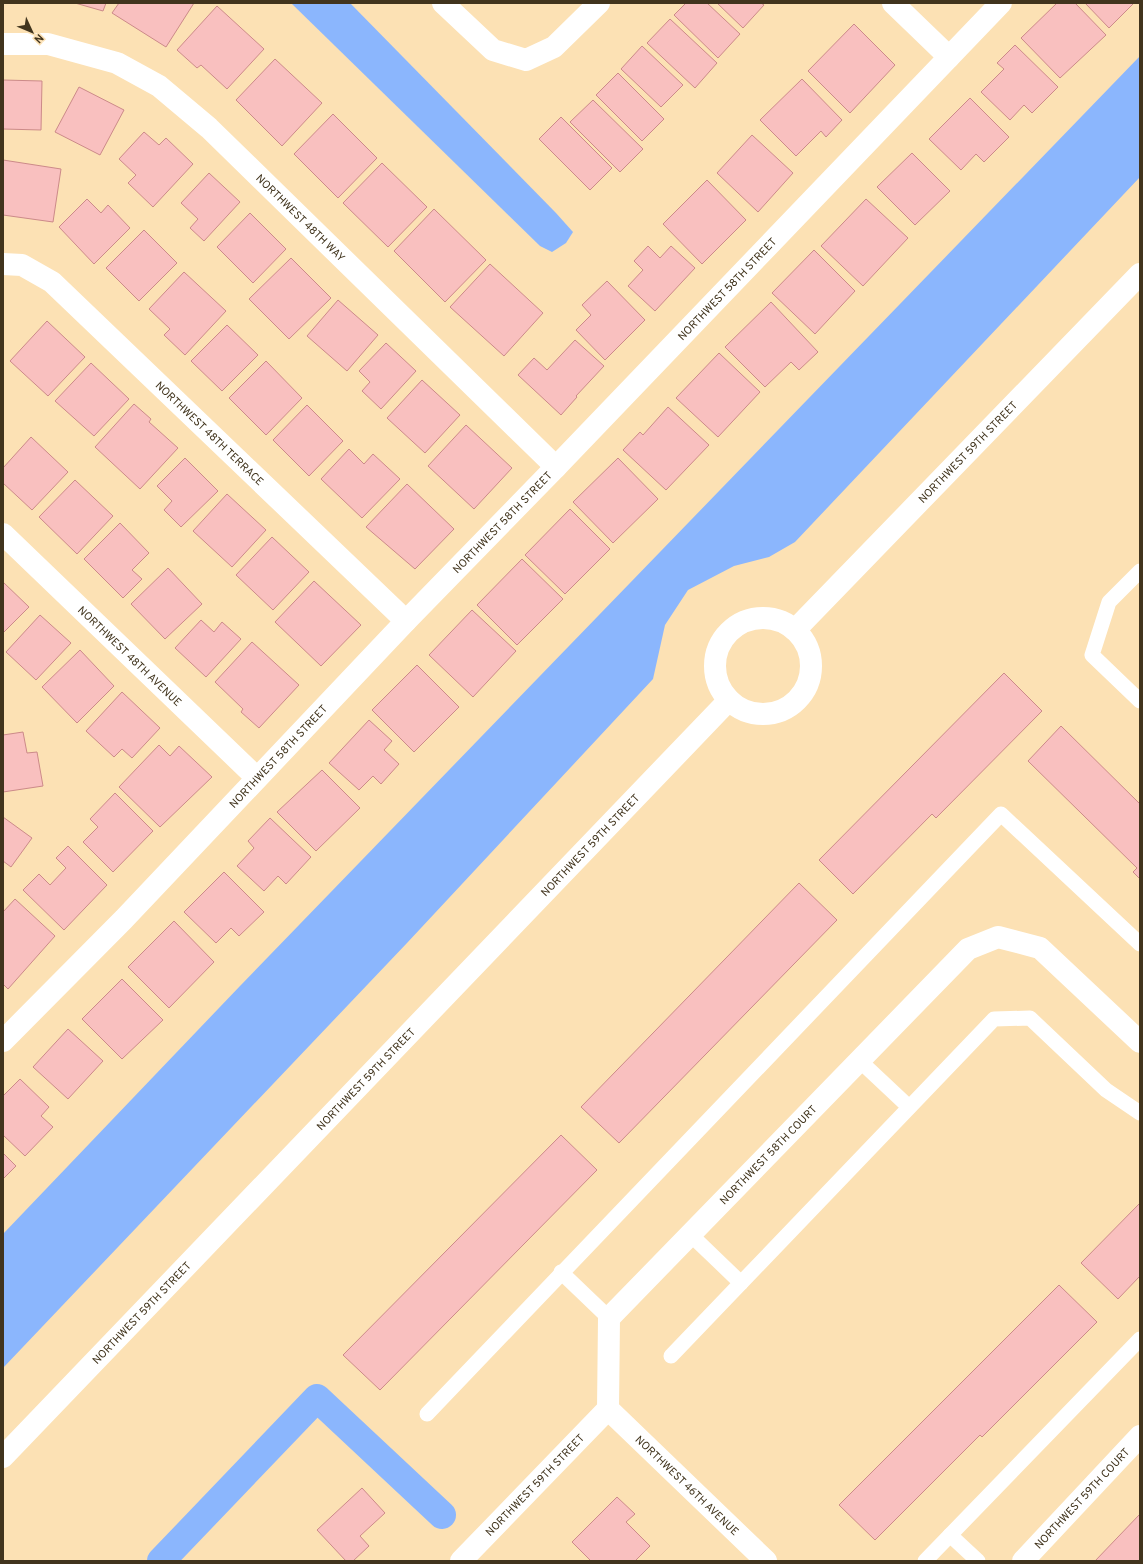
<svg xmlns="http://www.w3.org/2000/svg" width="1143" height="1564" font-family="Overpass,sans-serif">
<rect width="100%" height="100%" fill="#fce1b4"/>
<g fill="#8bb6fd">
<path d="M 291,3 L 350,3 L 556,213 L 573,232 L 566,243 L 552,252 L 540,246 Z"/>
<path d="M 1140,56 L 1140,177 L 795,542 L 769,557 L 734,566 L 688,590 L 665,625 L 653,679 L 407,943 L 3,1368 L 3,1234 L 240,986 Z"/>
</g>
<g fill="none" stroke-linecap="round" stroke-linejoin="round">
<path stroke="#8bb6fd" stroke-width="28" d="M 161,1561 L 317,1398 L 442,1515"/>
</g>
<g fill="#f9c0bf" stroke="#cc8a89">
<path d="M 75,3 L 106,3 L 103,11 Z"/>
<path d="M 119,3 L 194,3 L 166,47 L 112,13 Z"/>
<path d="M 686,3 L 707,3 L 740,34 L 718,58 L 674,15 Z"/>
<path d="M 717,3 L 761,3 L 764,5 L 743,28 Z"/>
<path d="M 1057,3 L 1075,3 L 1106,35 L 1060,78 L 1021,38 Z"/>
<path d="M 1085,3 L 1134,3 L 1109,28 Z"/>
<path d="M 217,6 L 264,49 L 227,89 L 201,65 L 197,68 L 177,50 Z"/>
<path d="M 670,19 L 717,63 L 695,88 L 647,43 Z"/>
<path d="M 854,24 L 895,65 L 850,113 L 808,71 Z"/>
<path d="M 1015,45 L 1058,87 L 1032,113 L 1024,105 L 1010,120 L 981,92 L 1004,69 L 997,63 Z"/>
<path d="M 642,46 L 683,85 L 661,107 L 621,69 Z"/>
<path d="M 275,59 L 322,103 L 282,146 L 236,100 Z"/>
<path d="M 618,73 L 664,119 L 642,141 L 596,95 Z"/>
<path d="M 802,79 L 842,120 L 826,137 L 821,131 L 796,156 L 760,120 Z"/>
<path d="M 3,80 L 42,81 L 41,130 L 3,129 Z"/>
<path d="M 79,87 L 124,110 L 100,155 L 55,132 Z"/>
<path d="M 970,98 L 1009,137 L 984,162 L 976,154 L 961,170 L 929,139 Z"/>
<path d="M 593,100 L 643,149 L 620,172 L 570,122 Z"/>
<path d="M 333,114 L 377,158 L 338,198 L 294,154 Z"/>
<path d="M 561,117 L 612,168 L 590,190 L 539,139 Z"/>
<path d="M 144,132 L 159,145 L 166,138 L 193,164 L 153,207 L 128,183 L 136,175 L 119,159 Z"/>
<path d="M 752,135 L 793,173 L 758,212 L 717,173 Z"/>
<path d="M 912,153 L 950,191 L 915,225 L 877,187 Z"/>
<path d="M 3,160 L 61,169 L 53,222 L 3,215 Z"/>
<path d="M 382,163 L 427,207 L 388,247 L 343,203 Z"/>
<path d="M 209,173 L 240,202 L 204,241 L 190,228 L 198,219 L 181,203 Z"/>
<path d="M 707,180 L 746,220 L 702,264 L 663,224 Z"/>
<path d="M 87,199 L 101,213 L 108,205 L 130,228 L 94,264 L 59,227 Z"/>
<path d="M 866,199 L 908,238 L 863,286 L 821,246 Z"/>
<path d="M 434,209 L 486,260 L 445,302 L 394,251 Z"/>
<path d="M 250,213 L 286,249 L 253,283 L 217,247 Z"/>
<path d="M 144,230 L 177,263 L 139,301 L 106,268 Z"/>
<path d="M 648,246 L 660,258 L 671,246 L 695,268 L 655,311 L 628,286 L 643,270 L 634,261 Z"/>
<path d="M 814,250 L 855,291 L 815,334 L 772,293 Z"/>
<path d="M 291,258 L 331,298 L 289,339 L 249,299 Z"/>
<path d="M 490,264 L 543,313 L 504,356 L 450,307 Z"/>
<path d="M 184,272 L 226,311 L 185,355 L 164,335 L 170,329 L 149,309 Z"/>
<path d="M 607,281 L 645,320 L 605,360 L 576,330 L 591,315 L 582,305 Z"/>
<path d="M 338,300 L 378,335 L 347,371 L 307,336 Z"/>
<path d="M 771,302 L 818,352 L 799,370 L 791,362 L 765,387 L 725,347 Z"/>
<path d="M 47,321 L 85,357 L 48,396 L 10,361 Z"/>
<path d="M 227,325 L 258,355 L 222,391 L 191,361 Z"/>
<path d="M 575,340 L 604,366 L 576,396 L 577,397 L 561,415 L 518,375 L 534,358 L 547,370 Z"/>
<path d="M 386,343 L 416,371 L 381,409 L 362,391 L 370,382 L 359,371 Z"/>
<path d="M 719,353 L 760,392 L 718,437 L 676,398 Z"/>
<path d="M 266,361 L 302,398 L 266,435 L 229,398 Z"/>
<path d="M 91,363 L 129,399 L 94,436 L 55,401 Z"/>
<path d="M 422,380 L 460,415 L 425,453 L 387,418 Z"/>
<path d="M 134,404 L 151,419 L 149,422 L 178,448 L 140,489 L 95,447 Z"/>
<path d="M 307,405 L 343,441 L 309,476 L 273,440 Z"/>
<path d="M 668,407 L 709,445 L 666,490 L 623,450 L 640,432 L 643,435 Z"/>
<path d="M 466,425 L 512,468 L 474,509 L 428,466 Z"/>
<path d="M 31,437 L 68,472 L 32,510 L 3,483 L 3,468 Z"/>
<path d="M 349,449 L 364,464 L 373,454 L 400,479 L 362,518 L 321,479 Z"/>
<path d="M 185,458 L 218,491 L 181,527 L 164,510 L 172,501 L 157,486 Z"/>
<path d="M 618,458 L 658,499 L 613,543 L 573,502 Z"/>
<path d="M 75,480 L 113,516 L 77,554 L 39,517 Z"/>
<path d="M 407,484 L 454,529 L 415,569 L 366,527 Z"/>
<path d="M 227,494 L 266,530 L 232,567 L 193,531 Z"/>
<path d="M 570,509 L 610,549 L 565,594 L 525,555 Z"/>
<path d="M 120,523 L 149,553 L 132,570 L 142,579 L 123,598 L 84,559 Z"/>
<path d="M 272,537 L 309,572 L 273,610 L 236,575 Z"/>
<path d="M 522,559 L 563,599 L 517,645 L 477,605 Z"/>
<path d="M 168,568 L 202,604 L 165,639 L 131,604 Z"/>
<path d="M 314,581 L 361,625 L 321,666 L 275,622 Z"/>
<path d="M 3,582 L 29,607 L 3,633 Z"/>
<path d="M 472,610 L 516,651 L 473,697 L 429,655 Z"/>
<path d="M 40,615 L 71,643 L 36,680 L 6,652 Z"/>
<path d="M 201,620 L 214,632 L 222,622 L 241,639 L 206,677 L 175,648 Z"/>
<path d="M 252,642 L 299,685 L 259,728 L 241,712 L 243,709 L 215,682 Z"/>
<path d="M 80,650 L 114,686 L 77,723 L 42,687 Z"/>
<path d="M 417,665 L 459,707 L 414,752 L 372,710 Z"/>
<path d="M 1004,673 L 1042,711 L 936,818 L 932,814 L 853,894 L 819,860 Z"/>
<path d="M 122,692 L 160,728 L 132,758 L 122,749 L 114,757 L 86,731 Z"/>
<path d="M 369,720 L 392,741 L 384,750 L 399,764 L 381,784 L 373,776 L 359,790 L 329,763 Z"/>
<path d="M 1061,726 L 1140,804 L 1140,879 L 1133,872 L 1137,868 L 1028,761 Z"/>
<path d="M 23,732 L 27,753 L 37,752 L 43,786 L 3,792 L 3,735 Z"/>
<path d="M 159,745 L 170,756 L 179,746 L 212,777 L 160,827 L 119,787 Z"/>
<path d="M 322,770 L 360,808 L 316,851 L 277,812 Z"/>
<path d="M 115,793 L 153,831 L 113,872 L 83,842 L 98,827 L 90,819 Z"/>
<path d="M 3,817 L 32,838 L 11,867 L 3,861 Z"/>
<path d="M 270,818 L 311,857 L 286,884 L 278,876 L 264,891 L 237,866 L 254,848 L 248,841 Z"/>
<path d="M 68,846 L 107,885 L 64,930 L 23,890 L 39,874 L 50,885 L 66,868 L 56,858 Z"/>
<path d="M 224,872 L 264,912 L 239,936 L 231,928 L 216,943 L 184,912 Z"/>
<path d="M 799,883 L 837,920 L 619,1143 L 581,1107 Z"/>
<path d="M 15,899 L 55,936 L 8,989 L 3,984 L 3,912 Z"/>
<path d="M 174,921 L 214,962 L 169,1008 L 128,967 Z"/>
<path d="M 122,979 L 163,1020 L 122,1059 L 82,1019 Z"/>
<path d="M 68,1029 L 103,1061 L 68,1099 L 33,1067 Z"/>
<path d="M 20,1079 L 49,1107 L 41,1116 L 53,1127 L 25,1156 L 3,1135 L 3,1096 Z"/>
<path d="M 561,1135 L 597,1170 L 380,1390 L 343,1355 Z"/>
<path d="M 3,1153 L 16,1166 L 3,1179 Z"/>
<path d="M 1140,1203 L 1140,1276 L 1118,1299 L 1081,1263 Z"/>
<path d="M 1059,1285 L 1097,1322 L 982,1437 L 980,1435 L 875,1540 L 839,1505 Z"/>
<path d="M 362,1488 L 385,1513 L 360,1536 L 369,1546 L 353,1561 L 346,1561 L 317,1530 Z"/>
<path d="M 617,1497 L 635,1514 L 626,1522 L 650,1546 L 635,1561 L 591,1561 L 572,1542 Z"/>
<path d="M 1140,1514 L 1140,1561 L 1095,1561 Z"/>
</g>
<g fill="none" stroke-linecap="round" stroke-linejoin="round">
<g stroke="#fff" stroke-width="15">
<path d="M 1140,571 L 1109,602 L 1092,655 L 1140,701"/>
<path d="M 860,1061 L 909,1107"/>
<path d="M 691,1235 L 741,1283"/>
<path d="M 561,1272 L 609,1318"/>
<path d="M 671,1356 L 994,1019 L 1030,1018 L 1106,1090 L 1140,1113"/>
<path d="M 427,1414 L 1001,814 L 1140,944"/>
<path d="M 950,1535 L 978,1561"/>
<path d="M 925,1561 L 1140,1339"/>
</g>
<g stroke="#fff" stroke-width="22">
<path d="M 443,3 L 493,50 L 526,60 L 554,47 L 599,3"/>
<path d="M 893,3 L 949,57"/>
<path id="s1" d="M 3,44 L 48,44 L 117,63 L 159,86 L 209,128 L 556,467"/>
<path id="s2" d="M 3,264 L 22,265 L 52,282 L 406,621"/>
<path id="s3" d="M 3,534 L 257,778"/>
<circle cx="763" cy="666" r="48"/>
<path id="s4" d="M 795,630 L 1140,274"/>
<path id="s5" d="M 3,1041 L 124,919 L 406,621 L 556,467 L 1001,3"/>
<path id="s6" d="M 608,1409 L 609,1318 L 968,949 L 998,937 L 1040,948 L 1140,1042"/>
<path id="s7" d="M 608,1409 L 766,1561"/>
<path id="s8" d="M 3,1457 L 729,700"/>
<path id="s9" d="M 461,1561 L 608,1409"/>
<path id="s10" d="M 1023,1561 L 1140,1436"/>
</g>
</g>
<g text-anchor="middle" stroke-width="4" stroke-linejoin="round" paint-order="stroke">
<g font-size="11" fill="#41341d" stroke="#fce1b4">
<text dy="4" stroke="none"><textPath href="#s1" startOffset="358">NORTHWEST 48TH WAY</textPath></text>
<text dy="4" stroke="none"><textPath href="#s5" startOffset="1044">NORTHWEST 58TH STREET</textPath></text>
<text dy="4" stroke="none"><textPath href="#s2" startOffset="272">NORTHWEST 48TH TERRACE</textPath></text>
<text dy="4" stroke="none"><textPath href="#s4" startOffset="248">NORTHWEST 59TH STREET</textPath></text>
<text dy="4" stroke="none"><textPath href="#s5" startOffset="720">NORTHWEST 58TH STREET</textPath></text>
<text dy="4" stroke="none"><textPath href="#s3" startOffset="176">NORTHWEST 48TH AVENUE</textPath></text>
<text dy="4" stroke="none"><textPath href="#s5" startOffset="396">NORTHWEST 58TH STREET</textPath></text>
<text dy="4" stroke="none"><textPath href="#s8" startOffset="848">NORTHWEST 59TH STREET</textPath></text>
<text dy="4" stroke="none"><textPath href="#s8" startOffset="524">NORTHWEST 59TH STREET</textPath></text>
<text dy="4" stroke="none"><textPath href="#s6" startOffset="319">NORTHWEST 58TH COURT</textPath></text>
<text dy="4" stroke="none"><textPath href="#s8" startOffset="200">NORTHWEST 59TH STREET</textPath></text>
<text dy="4" stroke="none"><textPath href="#s9" startOffset="106">NORTHWEST 59TH STREET</textPath></text>
<text dy="4" stroke="none"><textPath href="#s7" startOffset="110">NORTHWEST 46TH AVENUE</textPath></text>
<text dy="4" stroke="none"><textPath href="#s10" startOffset="86">NORTHWEST 59TH COURT</textPath></text>
</g>
</g>
<rect width="1143" height="1564" fill="none" stroke="#41341d" stroke-width="8"/>
<g transform="translate(32 32) rotate(134)" stroke="#fce1b4" stroke-width="3" paint-order="stroke">
<path d="M0-3L7 15L0 10L-7 15Z" fill="#41341d"/>
<text y="-6" font-size="11" font-weight="bold" text-anchor="middle" fill="#41341d">N</text>
</g>
</svg>
